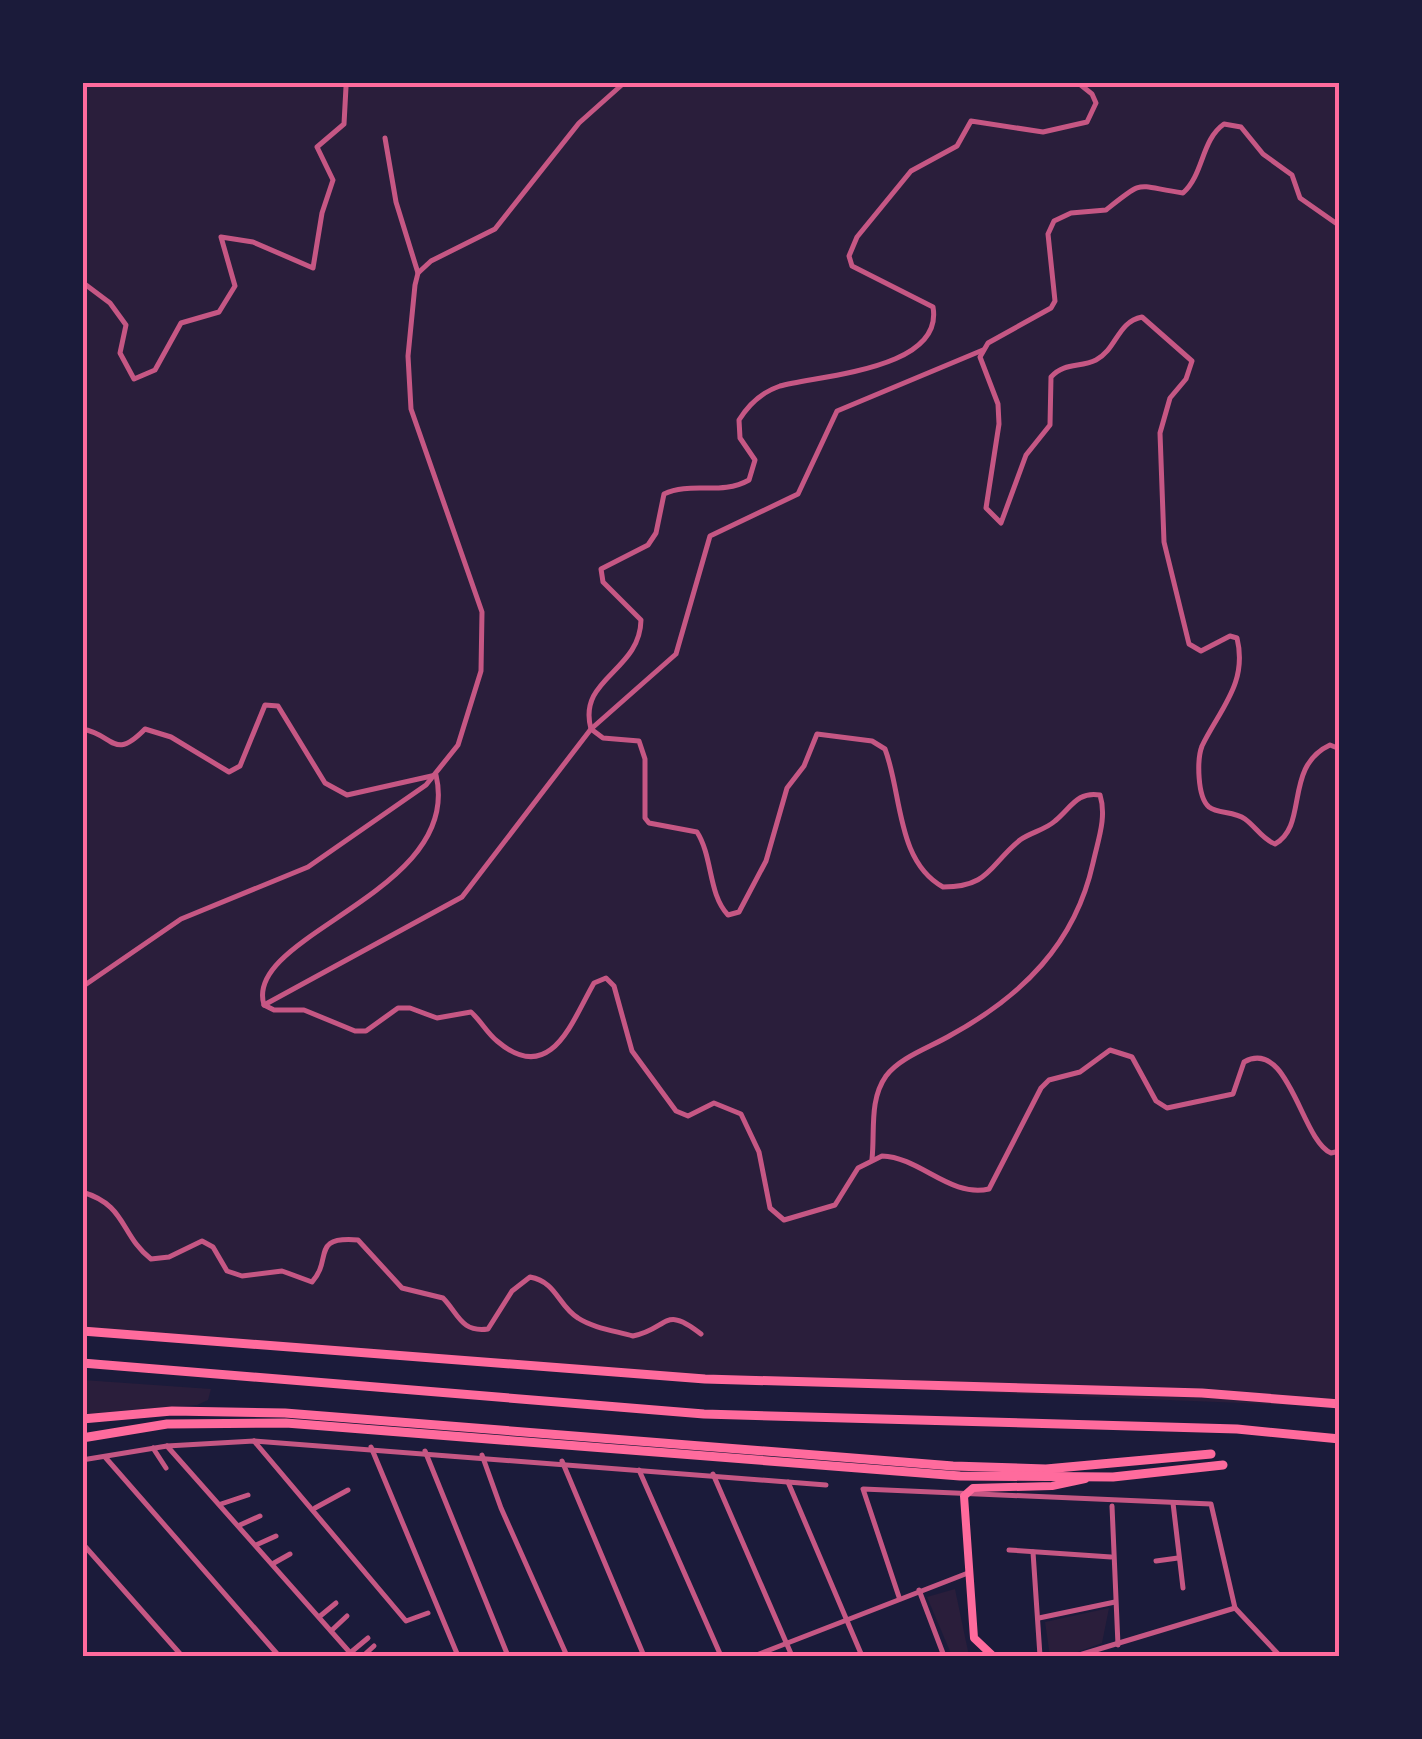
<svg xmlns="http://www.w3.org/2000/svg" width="1422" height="1739" font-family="Cabin,sans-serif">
<rect width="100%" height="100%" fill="#1b1b3a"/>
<g fill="#2a1e3b">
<path d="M 82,83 L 1339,83 L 1339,1407 L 710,1381 L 83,1335 Z"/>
<path d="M 82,1380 L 83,1380 L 211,1389 L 208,1400 L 197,1405 L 83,1414 Z"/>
<path d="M 955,1589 L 969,1656 L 952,1656 L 927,1597 Z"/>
<path d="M 1109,1608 L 1102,1643 L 1067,1656 L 1050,1656 L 1045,1622 Z"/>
</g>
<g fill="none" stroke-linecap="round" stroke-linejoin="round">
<g stroke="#c65784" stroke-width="5">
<path d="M 1334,82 L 1340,84"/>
<path d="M 385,138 L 396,202 L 418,273"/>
<path d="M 1340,226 L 1300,198 L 1292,175 L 1263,154 L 1241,127 L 1224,124 C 1201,140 1204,174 1183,193 C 1134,186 1146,178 1106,210 L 1071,213 L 1054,221 L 1048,234 L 1055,301 L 1051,308 L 988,343 L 980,357 L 998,404 L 999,424 L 986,508 L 1001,523 L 1026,455 L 1050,425 L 1051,377 C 1065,362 1080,368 1096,360 C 1117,349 1117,322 1142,317 L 1192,361 L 1186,379 L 1170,398 L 1160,433 L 1164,542 L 1189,644 L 1201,651 L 1230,636 L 1237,638 C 1248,683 1220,709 1202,746 C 1197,759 1197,797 1209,807 C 1218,814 1234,811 1245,819 C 1256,827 1262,839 1275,844 C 1309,825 1283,767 1330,745 L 1340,749"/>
<path d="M 82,282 L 110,303 L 126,325 L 120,353 L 134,379 L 155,370 L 181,323 L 219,312 L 235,286 L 221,237 L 253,242 L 313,268 L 322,213 L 333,180 L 317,147 L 344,124 L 346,87"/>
<path d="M 82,729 C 114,734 113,762 145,729 L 171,737 L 229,772 L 240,766 L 265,705 L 278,706 L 325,783 L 347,795 L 436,775 C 464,893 242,934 264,1005 L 274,1010 L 304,1010 L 355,1031 L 366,1031 L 398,1008 L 410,1008 L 437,1018 L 471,1012 C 481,1021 487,1033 497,1041 C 551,1087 572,1021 594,983 L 606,978 L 614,986 L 632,1051 L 676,1111 L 688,1116 L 714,1103 L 741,1114 L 759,1152 L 770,1208 L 784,1220 L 835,1205 L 858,1168 L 882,1156 C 920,1157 950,1198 989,1189 L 1041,1088 L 1049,1080 L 1080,1072 L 1110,1050 L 1132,1057 L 1156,1101 L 1167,1108 L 1233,1094 L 1244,1062 C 1289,1037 1301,1140 1331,1153 L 1340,1151"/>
<path d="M 82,987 L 181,919 L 308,867 L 426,785 L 458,745 L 481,671 L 482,612 L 411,409 L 408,356 L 415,285 L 418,273 L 431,261 L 495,229 L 579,123 L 625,82"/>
<path d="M 264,1005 L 462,897 L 591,729 L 676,654 L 710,536 L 798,494 L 837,411 L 983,350"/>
<path d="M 872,1159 C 875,1131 869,1100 886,1076 C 900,1057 931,1047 951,1035 C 1022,996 1075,944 1093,863 C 1098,840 1107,817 1100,795 C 1077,791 1071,808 1055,821 C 1045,830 1031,832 1020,840 C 989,865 990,887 943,887 C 896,861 902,793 885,749 L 872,741 L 817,734 L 804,766 L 787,788 L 766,861 L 739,912 L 728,915 C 708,894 713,857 697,832 L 649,823 L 645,818 L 645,759 L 639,741 L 603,738 L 591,729 C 577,678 640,672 641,620 L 603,582 L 601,569 L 648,545 L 656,533 L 664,494 C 691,481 721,496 749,480 L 755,460 L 740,438 L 739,420 C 749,404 762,392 780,386 C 819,375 944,370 933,307 L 852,266 L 849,256 L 857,237 L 911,171 L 957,146 L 971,121 L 1043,132 L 1087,122 L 1096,103 L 1092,94 L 1077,82"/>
<path d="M 82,1192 C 127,1205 120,1235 151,1259 L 169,1257 L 202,1241 L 213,1247 L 227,1271 L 242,1276 L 282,1271 L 312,1282 C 333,1259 310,1236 358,1240 L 402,1288 L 443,1298 C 458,1313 461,1333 488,1329 L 512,1291 L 530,1277 C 557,1282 558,1306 578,1318 C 593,1328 616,1331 633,1336 C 669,1329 663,1304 701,1334"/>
<path d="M 254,1441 L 406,1621 L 428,1613"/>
<path d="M 167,1446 L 353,1656"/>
<path d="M 371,1447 L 458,1656"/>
<path d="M 153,1448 L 166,1468"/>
<path d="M 425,1451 L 508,1656"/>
<path d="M 482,1455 L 501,1508 L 567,1656"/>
<path d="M 105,1457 L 279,1656"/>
<path d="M 82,1460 L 167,1446 L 254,1441 L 826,1485"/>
<path d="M 562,1461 L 644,1656"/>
<path d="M 639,1470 L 721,1656"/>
<path d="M 713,1474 L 792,1656"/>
<path d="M 788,1482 L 862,1656"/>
<path d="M 1173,1503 L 1183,1588"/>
<path d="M 221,1504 L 248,1495"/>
<path d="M 1112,1506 L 1118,1645"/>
<path d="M 315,1508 L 348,1490"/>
<path d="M 240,1525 L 260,1516"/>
<path d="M 82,1543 L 182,1656"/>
<path d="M 256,1545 L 276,1536"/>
<path d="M 1009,1550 L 1111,1557"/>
<path d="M 1033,1552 L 1040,1656"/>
<path d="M 1156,1561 L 1178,1558"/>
<path d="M 274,1563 L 290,1554"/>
<path d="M 919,1590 L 944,1656"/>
<path d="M 899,1597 L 863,1489 L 1211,1504 L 1235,1608"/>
<path d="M 1235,1608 L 1280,1656"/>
<path d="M 319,1617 L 336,1603"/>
<path d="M 1039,1618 L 1115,1602"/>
<path d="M 331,1631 L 347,1616"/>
<path d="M 350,1653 L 368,1638"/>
<path d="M 363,1656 L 374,1646"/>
<path d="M 754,1656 L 968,1573"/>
<path d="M 1076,1656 L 1235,1608"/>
</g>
<path stroke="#ff6b9d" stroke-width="8" d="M 993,1656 L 974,1638 L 964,1496 L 973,1488 L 1052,1486 L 1085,1479"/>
<g stroke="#ff6b9d" stroke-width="9">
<path d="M 82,1419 L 172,1411 L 285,1413 L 953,1466 L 1046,1469 L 1211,1454"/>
<path d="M 82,1438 L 167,1424 L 286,1423 L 960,1476 L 1113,1477 L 1223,1465"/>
</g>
<g stroke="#ff6b9d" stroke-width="9">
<path d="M 82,1331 L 705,1379 L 1202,1393 L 1340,1404"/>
<path d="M 82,1363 L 704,1414 L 1237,1429 L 1340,1439"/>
</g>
</g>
<rect width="1422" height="1739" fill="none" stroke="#1b1b3a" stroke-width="170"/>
<rect x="85" y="85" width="1252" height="1569" fill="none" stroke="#ff6b9d" stroke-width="4"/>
</svg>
